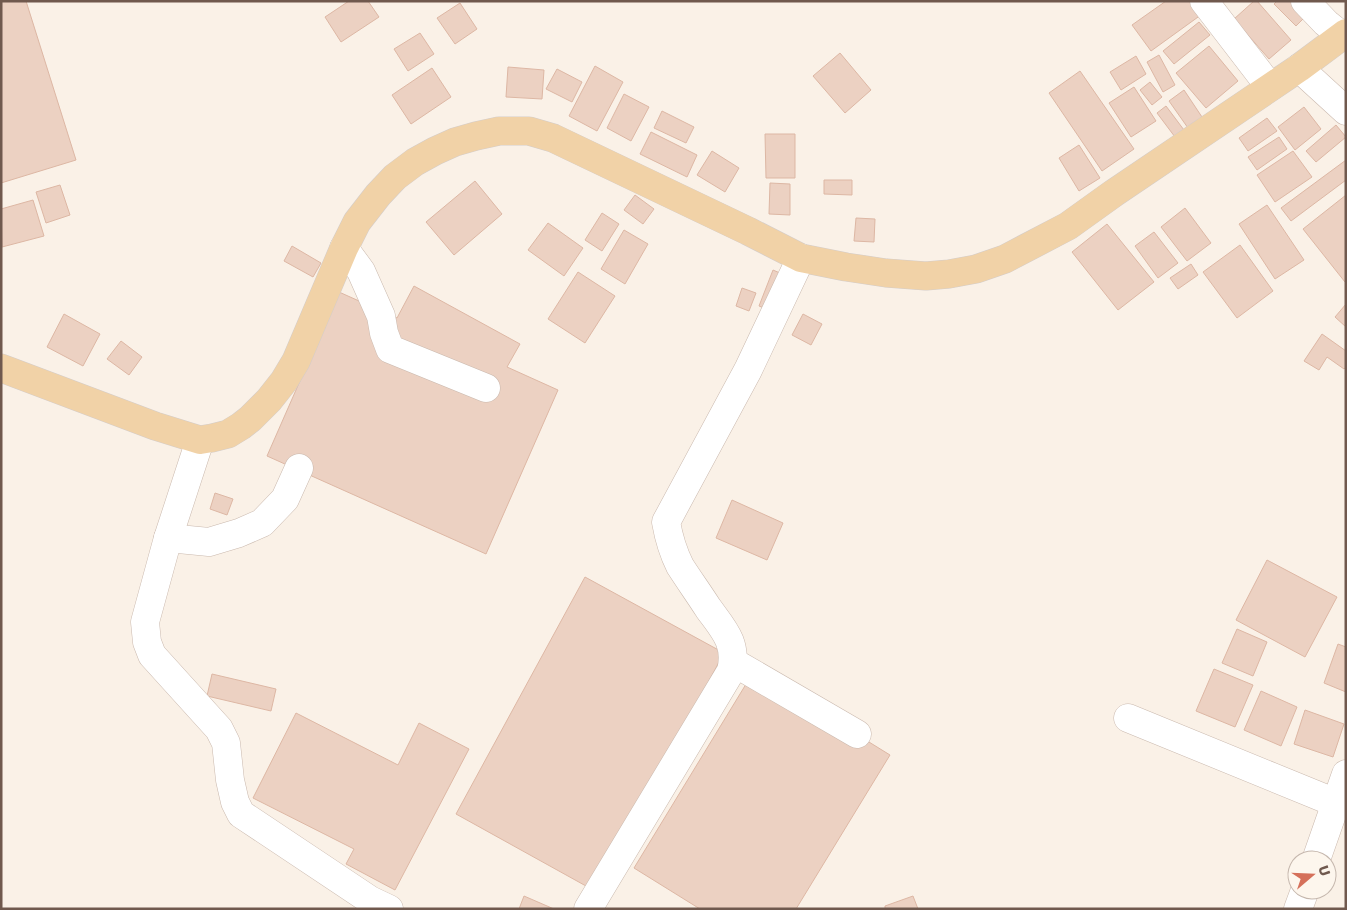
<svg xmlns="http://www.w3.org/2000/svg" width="1347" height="910" font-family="Rubik,sans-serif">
<rect width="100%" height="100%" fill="#faf1e7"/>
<g fill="#ecd1c2" stroke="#ddb7a4">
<path d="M 1,1 L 26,1 L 76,160 L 1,183 Z"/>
<path d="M 349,1 L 368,1 L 379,17 L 341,42 L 325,17 Z"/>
<path d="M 1166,1 L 1197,1 L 1205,12 L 1151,51 L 1132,25 Z"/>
<path d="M 1254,1 L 1257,1 L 1291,40 L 1269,59 L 1234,19 Z"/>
<path d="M 1277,1 L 1321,1 L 1296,26 L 1274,4 Z"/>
<path d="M 460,3 L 477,29 L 455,44 L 437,18 Z"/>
<path d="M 1199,22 L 1210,35 L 1174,64 L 1163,51 Z"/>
<path d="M 420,33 L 434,54 L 408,71 L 394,49 Z"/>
<path d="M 1209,46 L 1238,81 L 1206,108 L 1176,73 Z"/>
<path d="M 840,53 L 871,90 L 845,113 L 813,76 Z"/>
<path d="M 1159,55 L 1175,85 L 1163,92 L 1147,62 Z"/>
<path d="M 1136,56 L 1146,74 L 1121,90 L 1110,72 Z"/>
<path d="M 595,66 L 623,82 L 597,131 L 569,116 Z"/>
<path d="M 508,67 L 544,70 L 542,99 L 506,97 Z"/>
<path d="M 432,68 L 451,97 L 411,124 L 392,95 Z"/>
<path d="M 557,69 L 582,82 L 572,102 L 546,89 Z"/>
<path d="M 1080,71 L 1134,149 L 1102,171 L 1049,93 Z"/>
<path d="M 1150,82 L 1162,97 L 1152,105 L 1140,90 Z"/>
<path d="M 1134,87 L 1156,121 L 1131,137 L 1109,103 Z"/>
<path d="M 1184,90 L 1202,117 L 1188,128 L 1169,101 Z"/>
<path d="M 624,94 L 649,107 L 631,141 L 607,128 Z"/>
<path d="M 1166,106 L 1184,130 L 1175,137 L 1157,113 Z"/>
<path d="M 1304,107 L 1321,129 L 1295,150 L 1278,127 Z"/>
<path d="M 662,111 L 694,127 L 686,143 L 654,128 Z"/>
<path d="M 1267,118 L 1277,131 L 1248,151 L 1239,138 Z"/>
<path d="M 1336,125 L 1346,137 L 1316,162 L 1306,151 Z"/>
<path d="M 651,132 L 697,155 L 687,177 L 640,154 Z"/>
<path d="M 765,134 L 795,134 L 795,178 L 766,178 Z"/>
<path d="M 1279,137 L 1287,149 L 1257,170 L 1248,157 Z"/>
<path d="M 1079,145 L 1100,178 L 1079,191 L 1059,158 Z"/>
<path d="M 712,151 L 739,168 L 725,192 L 697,175 Z"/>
<path d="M 1293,151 L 1312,177 L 1275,202 L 1257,175 Z"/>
<path d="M 1346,160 L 1346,180 L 1291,221 L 1281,208 Z"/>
<path d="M 824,180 L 852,180 L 852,195 L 824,194 Z"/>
<path d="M 475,181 L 502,214 L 454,255 L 426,222 Z"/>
<path d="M 770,183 L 790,184 L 790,215 L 769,214 Z"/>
<path d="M 60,185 L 70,215 L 46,223 L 36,192 Z"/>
<path d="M 635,195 L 654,209 L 643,224 L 624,210 Z"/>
<path d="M 1346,195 L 1346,282 L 1345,282 L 1303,229 Z"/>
<path d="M 33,200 L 44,236 L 2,247 L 1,209 Z"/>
<path d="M 1267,205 L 1304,260 L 1275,279 L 1239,224 Z"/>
<path d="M 1185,208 L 1211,243 L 1187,261 L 1161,227 Z"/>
<path d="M 602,213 L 619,224 L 602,251 L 585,240 Z"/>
<path d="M 856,218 L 875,219 L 874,242 L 854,241 Z"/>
<path d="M 548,223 L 583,248 L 564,276 L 528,250 Z"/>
<path d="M 1107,224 L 1154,282 L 1118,310 L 1072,252 Z"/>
<path d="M 624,230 L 648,244 L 625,284 L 601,269 Z"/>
<path d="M 1154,232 L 1178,263 L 1158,278 L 1135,246 Z"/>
<path d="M 1240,245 L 1273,291 L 1237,318 L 1203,272 Z"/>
<path d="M 292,246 L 321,263 L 313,277 L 284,261 Z"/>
<path d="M 1191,264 L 1198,275 L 1178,289 L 1170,278 Z"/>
<path d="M 773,270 L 796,280 L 782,315 L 759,306 Z"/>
<path d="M 578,272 L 615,296 L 585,343 L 548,319 Z"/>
<path d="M 414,286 L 520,344 L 507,367 L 558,390 L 486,554 L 267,456 L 339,292 L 397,318 Z"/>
<path d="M 742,288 L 756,293 L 749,311 L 736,306 Z"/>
<path d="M 1346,304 L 1346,327 L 1335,317 Z"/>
<path d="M 64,314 L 100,334 L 83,366 L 47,347 Z"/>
<path d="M 803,314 L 822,324 L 811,345 L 792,335 Z"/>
<path d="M 1322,334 L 1346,351 L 1346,367 L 1344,369 L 1327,357 L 1319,370 L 1304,361 Z"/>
<path d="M 121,341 L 142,357 L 129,375 L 107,359 Z"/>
<path d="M 215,493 L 233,499 L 227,515 L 210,509 Z"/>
<path d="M 732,500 L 783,523 L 767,560 L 716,538 Z"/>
<path d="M 1267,560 L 1337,597 L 1305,657 L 1236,620 Z"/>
<path d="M 585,577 L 724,653 L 595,891 L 456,814 Z"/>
<path d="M 1237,629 L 1267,642 L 1253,676 L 1222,663 Z"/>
<path d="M 1338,644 L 1346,647 L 1346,692 L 1324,683 Z"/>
<path d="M 1214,669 L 1253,685 L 1235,727 L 1196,711 Z"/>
<path d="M 754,671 L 890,755 L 796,909 L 700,909 L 634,868 Z"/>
<path d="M 212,674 L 276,689 L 271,711 L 207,696 Z"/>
<path d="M 1261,691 L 1297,707 L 1281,746 L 1244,730 Z"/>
<path d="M 1305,710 L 1344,724 L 1333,757 L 1294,744 Z"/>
<path d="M 296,713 L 398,765 L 419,723 L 469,749 L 395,890 L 346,864 L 354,849 L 253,798 Z"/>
<path d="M 524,896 L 554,909 L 519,909 Z"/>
<path d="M 913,896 L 918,909 L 885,909 L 885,906 Z"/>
</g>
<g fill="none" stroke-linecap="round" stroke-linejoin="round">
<g stroke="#cab9ae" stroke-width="29">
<g id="minor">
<path d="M 1204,1 L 1270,87"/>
<path d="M 1305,1 L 1326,23 L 1342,36"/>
<path d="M 1299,68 L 1346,111"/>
<path d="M 344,248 L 361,271 L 381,316 L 384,333 L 390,349 L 486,388"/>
<path d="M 200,440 L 168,538 L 145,622 L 147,642 L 152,655 L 219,729 L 226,743 L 230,780 L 235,802 L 241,814 L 370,900 L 389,909"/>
<path d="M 168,538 L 209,542 L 239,533 L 262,523 L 285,499 L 299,468"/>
<path d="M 733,662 L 857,734"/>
<path d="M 1128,718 L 1336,803"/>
<path d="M 1316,860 L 1346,774"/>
<path d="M 588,909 L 731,671 C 738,643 723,629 708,608 C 699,594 689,580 680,566 C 672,550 669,539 666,522 L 748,370 L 801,258"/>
<path d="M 1298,909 L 1305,890"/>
</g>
</g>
<g stroke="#d4cdca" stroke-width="29">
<path id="major" d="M 1,368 L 155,426 L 200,440 L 212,438 L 228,434 L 241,426 L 250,419 L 269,400 L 284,381 L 296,361 L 344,248 L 357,222 L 378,195 L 395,177 L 415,162 L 435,151 L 455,142 L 476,136 L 499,131 L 529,131 L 553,138 L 748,231 L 801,258 L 846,267 L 886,273 L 926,276 L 949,274 L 976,269 L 1005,259 L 1068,226 L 1114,193 L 1299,68 L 1346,33"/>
</g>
<use href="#minor" stroke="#fff" stroke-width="28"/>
<use href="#major" stroke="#f1d2a7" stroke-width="28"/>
</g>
<rect width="1347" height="910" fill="none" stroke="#70594e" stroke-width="5"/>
<g transform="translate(1312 875) rotate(71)"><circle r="24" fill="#fdf6ed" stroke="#c5b7ad"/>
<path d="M0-4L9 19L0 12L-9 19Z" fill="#d5705a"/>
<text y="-8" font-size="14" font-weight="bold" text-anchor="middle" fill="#70594e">U</text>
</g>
</svg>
